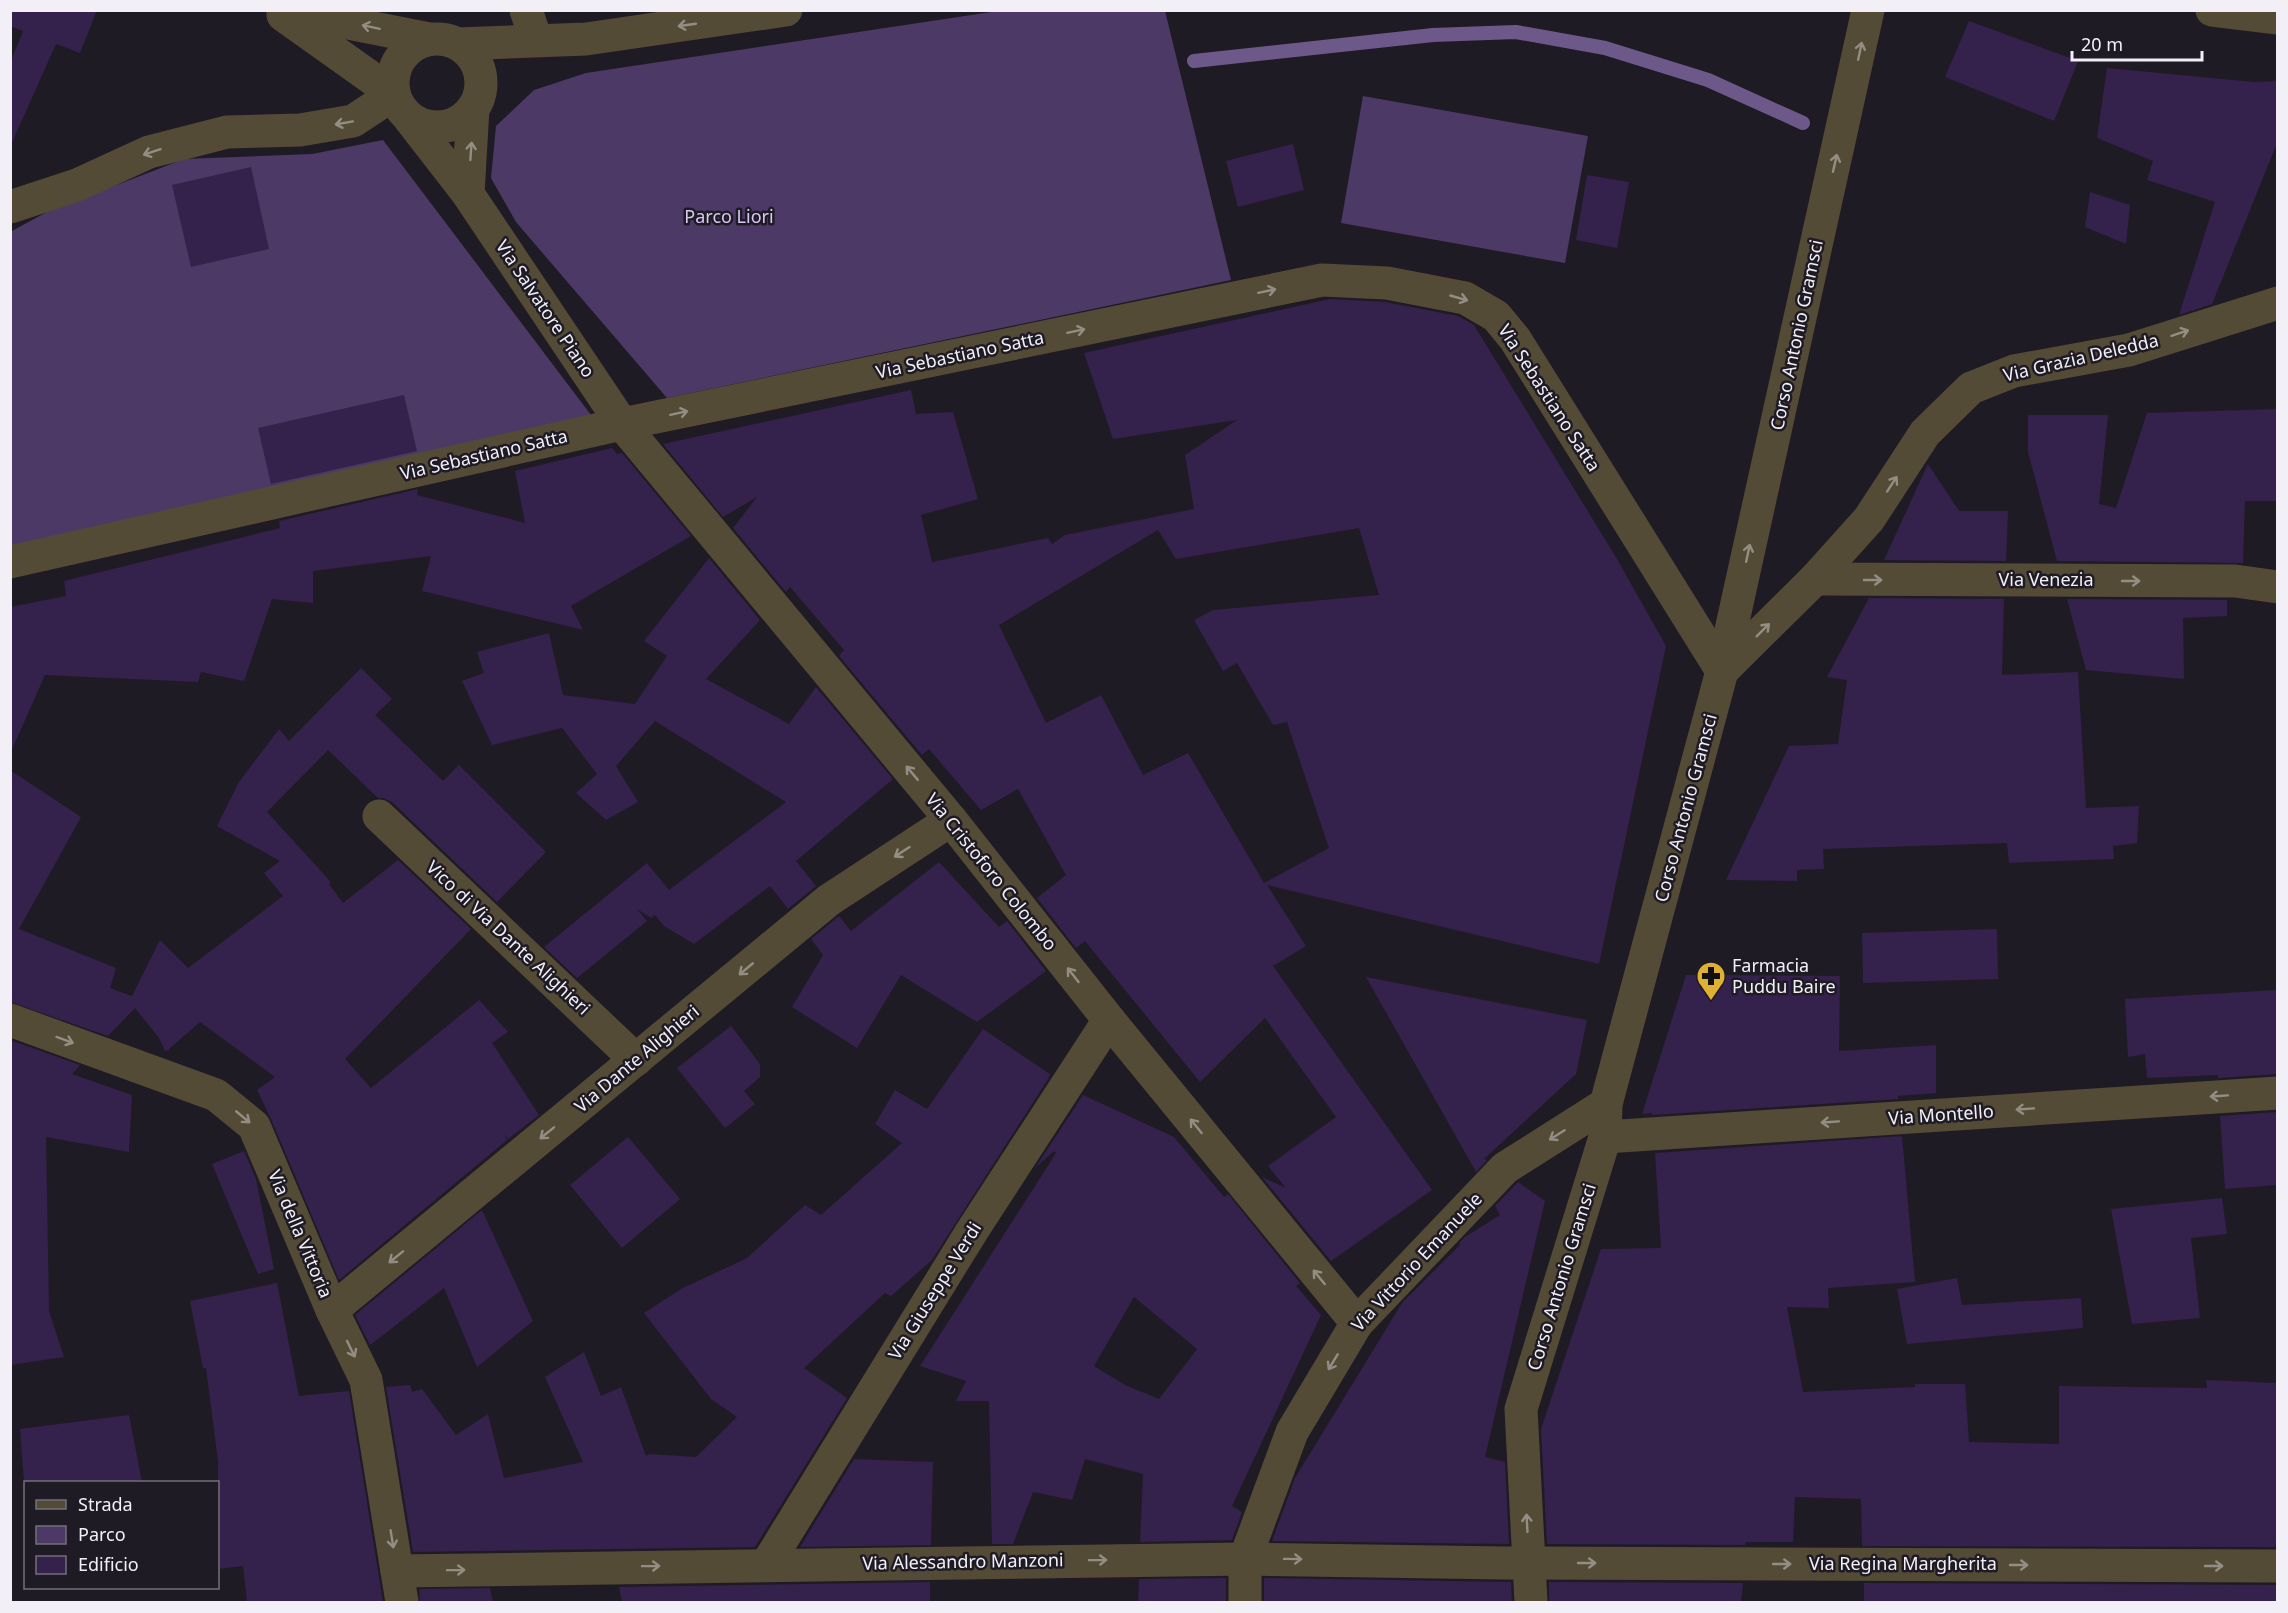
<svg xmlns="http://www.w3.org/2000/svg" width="2288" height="1613" font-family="'Noto Sans',sans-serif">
<rect width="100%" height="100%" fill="#1f1b25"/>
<g fill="#4c3966">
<path d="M 998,11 L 1165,11 L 1231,280 L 667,398 L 516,222 L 491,178 L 496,126 L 534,90 L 586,73 Z"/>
<path d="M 1363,96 L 1588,136 L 1565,263 L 1341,223 Z"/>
<path d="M 383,140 L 591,415 L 11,546 L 10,232 L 47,212 L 184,159 L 312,154 Z"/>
</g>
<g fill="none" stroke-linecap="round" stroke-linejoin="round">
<path stroke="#6d5989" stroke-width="14" d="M 1194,61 L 1433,35 L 1516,32 L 1605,48 L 1708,80 L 1803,123"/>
</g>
<g fill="#34214c" fill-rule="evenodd">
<path d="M 10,10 L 97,10 L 80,53 L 56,44 L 10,147 L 10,63 L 23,31 L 10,26 Z"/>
<path d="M 1969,21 L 2078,61 L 2054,121 L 1945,77 Z"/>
<path d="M 2107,68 L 2254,82 L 2277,81 L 2277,143 L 2212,304 L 2179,315 L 2215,202 L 2147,180 L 2153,161 L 2097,138 Z"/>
<path d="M 1293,144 L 1304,190 L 1238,207 L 1226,161 Z"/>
<path d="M 251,167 L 269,249 L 191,267 L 172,185 Z"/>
<path d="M 1587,175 L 1629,182 L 1617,248 L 1576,240 Z"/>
<path d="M 2090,192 L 2130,205 L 2126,244 L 2085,227 Z"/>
<path d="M 1330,299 L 1385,302 L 1458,316 L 1474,325 L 1617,559 L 1666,646 L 1599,964 L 1267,885 L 1306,946 L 1273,966 L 1432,1190 L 1331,1261 L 1262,1177 L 1286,1188 L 1268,1166 L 1336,1117 L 1265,1018 L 1200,1082 L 1085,941 L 1076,948 L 1037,898 L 1066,875 L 1018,789 L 981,810 L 929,749 L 922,755 L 839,656 L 844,650 L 790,587 L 786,592 L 733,528 L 757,497 L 723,517 L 663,444 L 911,390 L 916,414 L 953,412 L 978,499 L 921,515 L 932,562 L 1048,538 L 1052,544 L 1065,535 L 1194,509 L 1185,455 L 1237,420 L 1113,439 L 1084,353 ZM 1359,528 L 1379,595 L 1213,610 L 1194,620 L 1223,671 L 1237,663 L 1273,725 L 1287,722 L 1329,848 L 1264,883 L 1188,753 L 1143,775 L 1101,695 L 1046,723 L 999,625 L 1158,530 L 1176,559 Z"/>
<path d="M 404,395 L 417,451 L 271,484 L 258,428 Z"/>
<path d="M 2277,409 L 2277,501 L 2245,501 L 2243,563 L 2057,561 L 2028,452 L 2028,415 L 2108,415 L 2099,504 L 2116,508 L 2147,413 Z"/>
<path d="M 612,448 L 617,454 L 622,453 L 691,536 L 571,606 L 583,630 L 422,591 L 431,556 L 313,571 L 313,603 L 272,599 L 244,681 L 201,672 L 198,682 L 45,675 L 10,754 L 10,607 L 66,596 L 64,581 L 280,528 L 279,521 L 418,489 L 417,495 L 525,523 L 515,471 Z"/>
<path d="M 1928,464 L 1959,511 L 2008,511 L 2006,561 L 1884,560 Z"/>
<path d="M 709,558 L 760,620 L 706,679 L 789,724 L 816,687 L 893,779 L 796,861 L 816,886 L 788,909 L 770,886 L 694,944 L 664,926 L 655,915 L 651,918 L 637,909 L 647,921 L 577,978 L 544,947 L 647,863 L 669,890 L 786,802 L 655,721 L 616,766 L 638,802 L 606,820 L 576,793 L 597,774 L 562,728 L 492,745 L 462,681 L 484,673 L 477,652 L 549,633 L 563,695 L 635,704 L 667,656 L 644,641 Z"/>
<path d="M 1869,598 L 2004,599 L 2002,675 L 2078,672 L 2086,808 L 2139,806 L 2137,843 L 2113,846 L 2114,859 L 2009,863 L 2007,843 L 1823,849 L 1824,869 L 1797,870 L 1797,881 L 1726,880 L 1789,746 L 1838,744 L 1847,680 L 1827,677 Z"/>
<path d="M 2067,599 L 2227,600 L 2227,616 L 2183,618 L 2184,679 L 2086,670 Z"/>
<path d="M 361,668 L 392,699 L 375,715 L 443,781 L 459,765 L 546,852 L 497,902 L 392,802 L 384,798 L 378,798 L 328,750 L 267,812 L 331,882 L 329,884 L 343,903 L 398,860 L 471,929 L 345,1059 L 371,1088 L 479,1000 L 508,1032 L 492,1043 L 539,1115 L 508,1139 L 504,1134 L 507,1140 L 339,1280 L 271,1119 L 257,1090 L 275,1077 L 200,1022 L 170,1048 L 169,1050 L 165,1051 L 159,1038 L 135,1008 L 108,1036 L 10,1002 L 10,770 L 81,817 L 19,929 L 116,968 L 110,988 L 132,996 L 160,940 L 188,968 L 283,896 L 264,873 L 280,861 L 217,826 L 239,782 L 279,729 L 289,741 Z"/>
<path d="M 939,862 L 999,927 L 1007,921 L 1046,971 L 977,1022 L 901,975 L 857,1048 L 792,1007 L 823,955 L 811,939 L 839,916 L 851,931 Z"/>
<path d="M 1997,929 L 1998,979 L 1863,983 L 1862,933 Z"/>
<path d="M 1686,975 L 1840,976 L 1839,1051 L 1936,1045 L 1936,1093 L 1898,1096 L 1898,1099 L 1652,1115 L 1652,1113 L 1642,1114 Z"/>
<path d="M 1366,977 L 1587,1020 L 1576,1074 L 1484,1159 L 1487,1160 L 1476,1172 Z"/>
<path d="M 2277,990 L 2277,1074 L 2218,1078 L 2218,1075 L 2147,1078 L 2145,1054 L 2128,1057 L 2125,999 Z"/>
<path d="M 731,1026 L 760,1064 L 760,1077 L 744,1091 L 755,1104 L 725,1128 L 677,1068 Z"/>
<path d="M 983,1029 L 1050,1074 L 1048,1079 L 932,1260 L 891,1296 L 885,1293 L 804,1368 L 847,1398 L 755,1547 L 413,1552 L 386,1387 L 410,1385 L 412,1392 L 422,1389 L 456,1435 L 488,1414 L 504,1478 L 583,1462 L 545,1377 L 584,1352 L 601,1396 L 621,1387 L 646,1456 L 649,1454 L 696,1457 L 737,1417 L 711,1399 L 644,1313 L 681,1289 L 747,1258 L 805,1205 L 821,1215 L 902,1143 L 875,1124 L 895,1090 L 927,1109 Z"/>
<path d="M 10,1040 L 80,1065 L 72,1074 L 132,1095 L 129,1152 L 46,1137 L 49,1311 L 64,1357 L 10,1365 Z"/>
<path d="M 1083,1095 L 1174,1137 L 1224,1197 L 1228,1194 L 1300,1283 L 1296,1286 L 1321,1315 L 1232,1506 L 1242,1512 L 1232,1540 L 1140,1542 L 1143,1474 L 1085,1459 L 1072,1500 L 1033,1492 L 1013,1544 L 992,1544 L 989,1401 L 956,1401 L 966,1381 L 920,1366 L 1056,1153 L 1054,1151 L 1035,1168 ZM 1134,1297 L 1197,1349 L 1159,1399 L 1125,1385 L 1094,1366 Z"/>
<path d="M 2277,1112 L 2277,1185 L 2225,1189 L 2220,1116 Z"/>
<path d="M 1902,1136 L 1915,1282 L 1828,1288 L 1829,1308 L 1787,1307 L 1803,1392 L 1915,1387 L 1915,1384 L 1965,1384 L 1969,1442 L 2059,1444 L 2059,1386 L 2207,1388 L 2206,1380 L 2277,1383 L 2277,1545 L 2275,1545 L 2275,1547 L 1862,1546 L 1861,1499 L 1795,1497 L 1793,1542 L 1746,1542 L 1745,1545 L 1547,1544 L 1541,1429 L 1601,1249 L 1661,1248 L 1655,1153 Z"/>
<path d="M 628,1137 L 680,1199 L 622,1248 L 570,1185 Z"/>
<path d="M 244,1151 L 256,1179 L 274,1269 L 258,1274 L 212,1164 Z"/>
<path d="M 1518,1182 L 1545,1201 L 1485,1457 L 1505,1462 L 1509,1544 L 1272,1541 L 1295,1478 L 1402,1303 L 1460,1245 L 1459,1243 L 1465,1237 L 1500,1215 L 1495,1206 Z"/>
<path d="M 2222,1198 L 2227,1234 L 2191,1238 L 2200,1318 L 2132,1324 L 2111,1209 Z"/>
<path d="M 482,1210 L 533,1321 L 477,1367 L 444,1288 L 370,1345 L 355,1315 Z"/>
<path d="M 1957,1278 L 1962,1305 L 2081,1298 L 2083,1328 L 1907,1344 L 1897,1289 Z"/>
<path d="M 277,1283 L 299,1396 L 349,1391 L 383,1602 L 247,1602 L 243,1566 L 218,1569 L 218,1461 L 206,1368 L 203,1368 L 190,1301 Z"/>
<path d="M 129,1415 L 142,1482 L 24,1482 L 20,1429 Z"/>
<path d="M 854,1459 L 933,1462 L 931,1545 L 800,1547 Z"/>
<path d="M 1226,1578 L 1226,1602 L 1138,1602 L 1139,1579 Z"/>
<path d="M 1264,1578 L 1511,1582 L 1512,1602 L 1264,1602 Z"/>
<path d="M 930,1582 L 930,1602 L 622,1602 L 619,1587 Z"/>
<path d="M 1549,1582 L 1743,1583 L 1741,1602 L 1549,1602 Z"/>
<path d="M 1864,1583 L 2276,1585 L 2276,1602 L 1864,1602 Z"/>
<path d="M 490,1588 L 493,1602 L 420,1602 L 419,1589 Z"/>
</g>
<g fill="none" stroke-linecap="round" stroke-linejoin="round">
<g stroke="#544b36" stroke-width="33">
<path d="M 283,10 L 429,39"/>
<path d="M 526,10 L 536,40"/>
<path d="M 2212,10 L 2278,18"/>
<path d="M 283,15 L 394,94"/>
<circle cx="437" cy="83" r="44"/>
<path d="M 458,44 L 586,39 L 786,10"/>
<path d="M 409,118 L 468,194 L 622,424 L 951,820 L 1109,1020 L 1357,1323"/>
<path d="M 468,194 L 473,108"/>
<path d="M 10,207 L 77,185 L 149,152 L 227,132 L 300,130 L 353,121 L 394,94"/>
<path d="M 10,562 L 622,424 L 1322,280 L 1387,283 L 1465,298 L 1496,316 L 1515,339 L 1722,671"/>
<path d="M 1815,579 L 2235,581 L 2278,587"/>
<path d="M 1722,671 L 1815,579 L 1869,519 L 1925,433 L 1971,388 L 2014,371 L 2129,350 L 2278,303"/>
<path d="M 379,816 L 636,1060"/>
<path d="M 10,1020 L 216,1095 L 254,1126 L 332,1310 L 366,1380 L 402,1602"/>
<path d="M 1605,1137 L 2278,1093"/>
<path d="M 332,1310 L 829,900 L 951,820"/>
<path d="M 767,1564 L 972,1231 L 1109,1020"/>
<path d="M 397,1571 L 1245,1559 L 1506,1563 L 2278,1566"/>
<path d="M 1245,1602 L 1245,1559 L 1292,1432 L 1357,1323 L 1505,1168 L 1606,1104"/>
<path d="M 1531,1602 L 1521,1409 L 1605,1137 L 1606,1104 L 1722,671 L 1868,10"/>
</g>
</g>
<defs><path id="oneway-shaft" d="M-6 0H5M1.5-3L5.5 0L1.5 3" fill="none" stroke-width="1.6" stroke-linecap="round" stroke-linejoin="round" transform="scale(1.5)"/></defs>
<g stroke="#938d83">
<use href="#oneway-shaft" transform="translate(687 25) rotate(172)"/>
<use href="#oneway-shaft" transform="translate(371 27) rotate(-168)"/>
<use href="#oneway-shaft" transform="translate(1860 51) rotate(-78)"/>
<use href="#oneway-shaft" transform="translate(344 123) rotate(170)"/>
<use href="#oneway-shaft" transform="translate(471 151) rotate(-86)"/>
<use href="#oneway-shaft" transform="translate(152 152) rotate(162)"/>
<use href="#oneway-shaft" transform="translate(1835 163) rotate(-77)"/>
<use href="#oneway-shaft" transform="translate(1267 291) rotate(-12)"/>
<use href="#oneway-shaft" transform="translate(1459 298) rotate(16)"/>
<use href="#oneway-shaft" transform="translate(1076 331) rotate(-12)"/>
<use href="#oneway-shaft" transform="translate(2180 333) rotate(-18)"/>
<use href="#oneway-shaft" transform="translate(679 413) rotate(-12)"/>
<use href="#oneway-shaft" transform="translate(1892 484) rotate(-57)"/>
<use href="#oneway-shaft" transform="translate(1748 553) rotate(-78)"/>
<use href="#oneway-shaft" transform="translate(1873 580)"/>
<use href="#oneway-shaft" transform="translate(2131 581)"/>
<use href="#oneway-shaft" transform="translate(1763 630) rotate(-45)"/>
<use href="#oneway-shaft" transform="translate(912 773) rotate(-130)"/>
<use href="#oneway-shaft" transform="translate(902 852) rotate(147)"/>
<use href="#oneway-shaft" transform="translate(746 969) rotate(140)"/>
<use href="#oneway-shaft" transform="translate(1073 975) rotate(-128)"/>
<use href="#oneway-shaft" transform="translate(65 1040) rotate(20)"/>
<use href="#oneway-shaft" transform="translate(2219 1096) rotate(176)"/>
<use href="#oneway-shaft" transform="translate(2025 1109) rotate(176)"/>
<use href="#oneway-shaft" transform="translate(243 1117) rotate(40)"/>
<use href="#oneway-shaft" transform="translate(1830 1122) rotate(176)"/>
<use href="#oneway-shaft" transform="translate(1196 1126) rotate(-129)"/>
<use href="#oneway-shaft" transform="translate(547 1133) rotate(141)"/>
<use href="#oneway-shaft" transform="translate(1557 1135) rotate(148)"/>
<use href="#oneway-shaft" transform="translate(396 1257) rotate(141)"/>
<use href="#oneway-shaft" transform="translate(1319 1277) rotate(-129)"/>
<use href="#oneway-shaft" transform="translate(351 1349) rotate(64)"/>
<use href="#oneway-shaft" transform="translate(1333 1362) rotate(121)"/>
<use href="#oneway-shaft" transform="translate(1527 1523) rotate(-93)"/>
<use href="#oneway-shaft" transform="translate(392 1539) rotate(81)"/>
<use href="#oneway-shaft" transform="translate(1293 1559) rotate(1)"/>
<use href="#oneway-shaft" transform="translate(1098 1560) rotate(-1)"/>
<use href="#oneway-shaft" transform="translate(1587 1563)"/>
<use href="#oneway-shaft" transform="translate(1782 1564)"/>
<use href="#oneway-shaft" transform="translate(2019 1565)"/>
<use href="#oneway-shaft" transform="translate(651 1566) rotate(-1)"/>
<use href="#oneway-shaft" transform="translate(2214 1566)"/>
<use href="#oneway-shaft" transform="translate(456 1570) rotate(-1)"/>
</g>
<defs>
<g id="pharmacy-pin" transform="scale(1.5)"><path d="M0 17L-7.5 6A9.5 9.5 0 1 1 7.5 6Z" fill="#dfb033" stroke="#1f1b25"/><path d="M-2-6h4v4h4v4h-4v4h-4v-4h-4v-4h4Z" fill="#111"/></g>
</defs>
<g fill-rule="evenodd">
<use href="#pharmacy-pin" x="1711" y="976"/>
</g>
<g text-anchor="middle" stroke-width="5" stroke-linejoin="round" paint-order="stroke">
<g font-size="18" fill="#d9c7f5" stroke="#1f1b25">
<text x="729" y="223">Parco Liori</text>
</g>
<g font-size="18" fill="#f2eff6" stroke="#1f1b25">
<text transform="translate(545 309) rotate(56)" y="6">Via Salvatore Piano</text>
<text transform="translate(1797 335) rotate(-78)" y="6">Corso Antonio Gramsci</text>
<text transform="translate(960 355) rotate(-12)" y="6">Via Sebastiano Satta</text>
<text transform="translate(2081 358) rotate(-13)" y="6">Via Grazia Deledda</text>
<text transform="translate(1549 398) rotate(57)" y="6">Via Sebastiano Satta</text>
<text transform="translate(484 455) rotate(-13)" y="6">Via Sebastiano Satta</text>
<text x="2046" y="586">Via Venezia</text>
<text transform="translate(1686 808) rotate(-75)" y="6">Corso Antonio Gramsci</text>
<text transform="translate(991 872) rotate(51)" y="6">Via Cristoforo Colombo</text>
<text transform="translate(508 938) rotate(43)" y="6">Vico di Via Dante Alighieri</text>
<text transform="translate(637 1059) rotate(-40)" y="6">Via Dante Alighieri</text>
<text transform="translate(1941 1115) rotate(-4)" y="6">Via Montello</text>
<text transform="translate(300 1234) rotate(67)" y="6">Via della Vittoria</text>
<text transform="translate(1417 1262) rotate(-47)" y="6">Via Vittorio Emanuele</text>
<text transform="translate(1562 1277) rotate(-73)" y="6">Corso Antonio Gramsci</text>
<text transform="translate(935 1291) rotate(-58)" y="6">Via Giuseppe Verdi</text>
<text transform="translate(963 1562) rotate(-1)" y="6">Via Alessandro Manzoni</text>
<text x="1903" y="1570">Via Regina Margherita</text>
</g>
<g font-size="18" fill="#f2eff6" stroke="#1f1b25" text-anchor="start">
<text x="1732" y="972">Farmacia<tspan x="1732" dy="21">Puddu Baire</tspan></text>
</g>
</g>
<rect width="2288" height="1613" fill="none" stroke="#f2eff6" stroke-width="24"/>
<rect x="24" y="1481" width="195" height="108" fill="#1f1b25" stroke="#737079" stroke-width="1.5"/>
<rect x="36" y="1500" width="30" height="9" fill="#544b36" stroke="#737079" stroke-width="1.5"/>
<text x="78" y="1511" font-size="18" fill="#f2eff6">Strada</text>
<rect x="36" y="1526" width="30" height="18" fill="#4c3966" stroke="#737079" stroke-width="1.5"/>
<text x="78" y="1541" font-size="18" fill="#f2eff6">Parco</text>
<rect x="36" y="1556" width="30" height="18" fill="#34214c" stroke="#737079" stroke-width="1.5"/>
<text x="78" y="1571" font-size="18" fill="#f2eff6">Edificio</text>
<path d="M2072 51v9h130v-9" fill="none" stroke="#f2eff6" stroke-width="3"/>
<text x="2081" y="51" font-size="18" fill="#f2eff6" stroke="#1f1b25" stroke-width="4.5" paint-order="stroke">20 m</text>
</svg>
